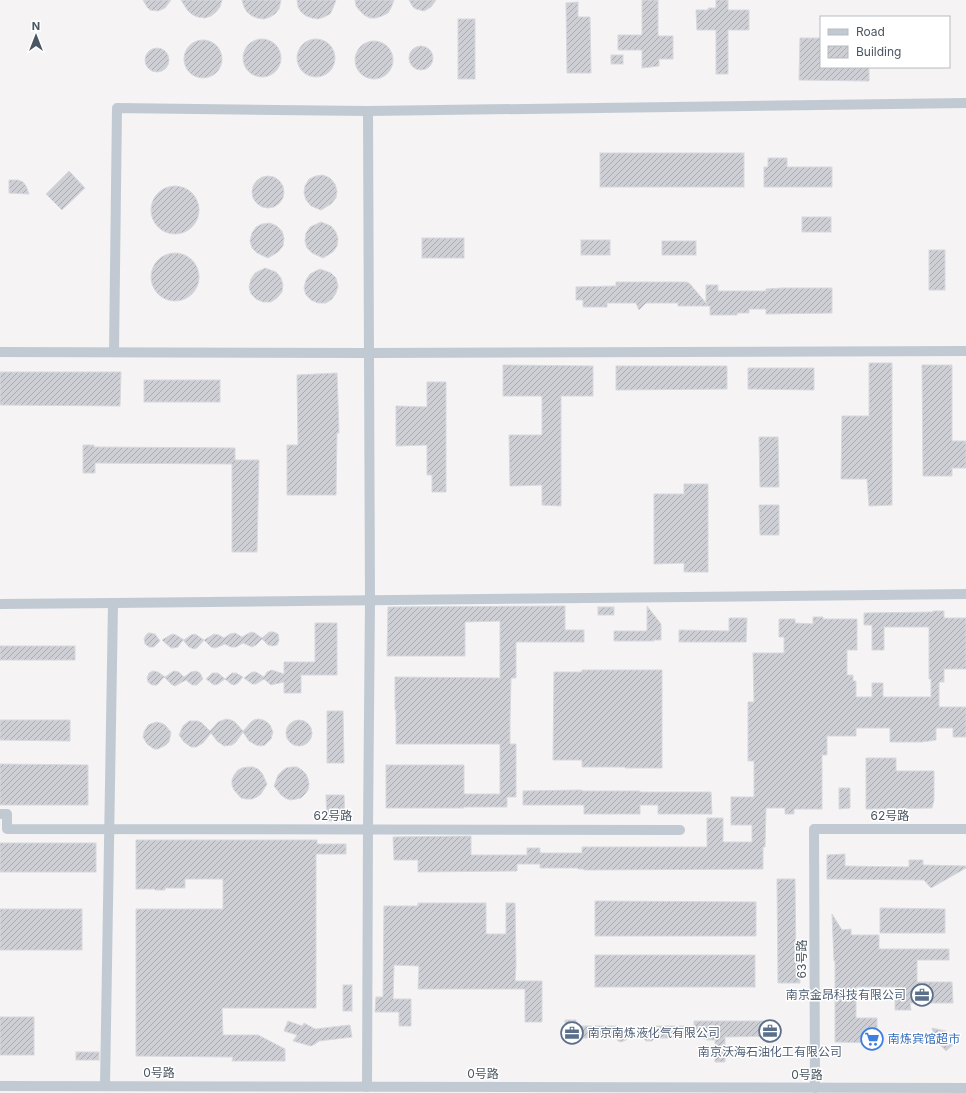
<svg xmlns="http://www.w3.org/2000/svg" width="966" height="1093" font-family="Inter,'Noto Sans SC',sans-serif">
<defs>
<pattern id="building-hatch" width="6" height="6" patternUnits="userSpaceOnUse"><rect width="6" height="6" fill="#cdcfd5"/><path d="M-1 1l2-2M0 6l6-6M5 7l2-2" fill="none" stroke="#a8abb0"/></pattern>
</defs>
<rect width="100%" height="100%" fill="#f5f3f3"/>
<g fill="url(#building-hatch)" stroke="#d7d9de">
<path d="M 143,0 L 171,0 L 165,8 L 158,11 L 150,10 L 147,7 Z"/>
<path d="M 181,0 L 222,0 L 220,7 L 216,12 L 211,16 L 205,18 L 198,17 L 193,15 L 188,11 Z"/>
<path d="M 242,0 L 281,0 L 279,9 L 275,14 L 270,17 L 264,19 L 257,18 L 252,16 L 247,12 L 244,7 Z"/>
<path d="M 297,0 L 336,0 L 333,8 L 330,14 L 324,17 L 318,19 L 312,18 L 306,16 L 301,12 L 298,7 Z"/>
<path d="M 355,0 L 394,0 L 391,8 L 388,13 L 382,16 L 376,18 L 370,18 L 364,15 L 360,11 L 356,6 Z"/>
<path d="M 409,0 L 436,0 L 431,7 L 424,11 L 416,9 L 413,7 Z"/>
<path d="M 642,0 L 658,0 L 658,36 L 673,36 L 673,59 L 659,59 L 659,66 L 642,68 L 642,50 L 618,50 L 618,35 L 642,35 Z"/>
<path d="M 716,0 L 728,0 L 728,10 L 749,10 L 749,30 L 728,30 L 728,74 L 716,74 L 716,30 L 697,30 L 696,10 L 708,10 L 708,8 L 716,8 Z"/>
<path d="M 578,2 L 578,17 L 590,17 L 591,73 L 567,73 L 566,3 Z"/>
<rect x="458" y="19" width="17" height="60"/>
<path d="M 800,38 L 821,38 L 821,67 L 869,67 L 869,81 L 799,80 Z"/>
<circle cx="262" cy="58" r="19"/>
<circle cx="316" cy="58" r="19"/>
<circle cx="203" cy="59" r="19"/>
<circle cx="374" cy="60" r="19"/>
<circle cx="421" cy="58" r="12"/>
<circle cx="157" cy="60" r="12"/>
<rect x="611" y="55" width="12" height="9"/>
<rect x="600" y="153" width="144" height="34"/>
<path d="M 768,158 L 787,158 L 787,167 L 832,167 L 832,187 L 764,187 L 764,167 L 768,167 Z"/>
<path d="M 69,171 L 85,188 L 62,210 L 46,194 Z"/>
<path d="M 323,175 L 330,178 L 335,184 L 337,191 L 336,198 L 331,204 L 321,210 L 311,206 L 306,200 L 304,193 L 305,186 L 309,179 L 316,176 Z"/>
<circle cx="268" cy="192" r="16"/>
<path d="M 9,180 L 18,180 L 23,182 L 26,186 L 29,194 L 9,193 Z"/>
<circle cx="175" cy="210" r="24"/>
<rect x="802" y="217" width="29" height="15"/>
<path d="M 321,222 L 331,226 L 336,232 L 338,239 L 337,246 L 333,252 L 323,258 L 312,253 L 307,248 L 305,241 L 306,233 L 310,227 Z"/>
<path d="M 270,223 L 277,226 L 282,231 L 284,238 L 283,246 L 278,252 L 268,258 L 257,253 L 252,248 L 250,241 L 252,233 L 256,227 L 262,224 Z"/>
<rect x="422" y="238" width="42" height="20"/>
<rect x="581" y="240" width="29" height="15"/>
<rect x="662" y="241" width="34" height="14"/>
<rect x="929" y="250" width="16" height="40"/>
<circle cx="175" cy="277" r="24"/>
<path d="M 265,268 L 276,272 L 281,278 L 283,285 L 282,292 L 277,298 L 271,302 L 263,302 L 256,299 L 251,294 L 249,287 L 251,279 L 255,273 Z"/>
<path d="M 320,269 L 331,273 L 336,278 L 338,286 L 336,293 L 332,299 L 326,303 L 318,303 L 311,300 L 306,295 L 304,288 L 306,280 L 310,274 Z"/>
<path d="M 616,282 L 687,282 L 690,284 L 706,303 L 706,285 L 718,285 L 718,291 L 766,291 L 766,289 L 783,288 L 832,288 L 832,313 L 766,314 L 766,309 L 749,309 L 749,313 L 737,313 L 737,315 L 710,315 L 710,306 L 678,306 L 678,303 L 646,303 L 639,310 L 636,303 L 607,303 L 607,307 L 583,307 L 583,300 L 576,300 L 576,287 L 616,286 Z"/>
<path d="M 869,363 L 892,363 L 892,505 L 869,506 L 867,479 L 841,479 L 842,416 L 869,416 Z"/>
<path d="M 503,365 L 593,366 L 593,396 L 561,396 L 561,506 L 542,505 L 542,485 L 510,486 L 509,435 L 542,435 L 542,396 L 503,396 Z"/>
<path d="M 922,365 L 952,365 L 952,441 L 966,441 L 966,468 L 952,468 L 952,476 L 923,476 Z"/>
<path d="M 616,366 L 727,366 L 727,389 L 616,390 Z"/>
<path d="M 748,368 L 814,368 L 814,390 L 748,389 Z"/>
<path d="M 0,372 L 121,372 L 120,406 L 0,405 Z"/>
<path d="M 337,373 L 339,433 L 337,433 L 336,495 L 287,495 L 287,445 L 298,445 L 297,375 Z"/>
<rect x="144" y="380" width="76" height="22"/>
<path d="M 427,382 L 446,382 L 446,492 L 432,492 L 432,475 L 427,475 L 427,445 L 396,446 L 396,406 L 427,407 Z"/>
<path d="M 759,437 L 778,437 L 779,487 L 760,487 Z"/>
<path d="M 83,445 L 94,445 L 94,447 L 235,448 L 235,460 L 259,460 L 257,552 L 232,552 L 232,464 L 95,463 L 95,473 L 83,473 Z"/>
<path d="M 684,484 L 708,484 L 708,572 L 684,572 L 684,563 L 654,564 L 654,494 L 684,494 Z"/>
<path d="M 759,505 L 779,505 L 779,535 L 760,535 Z"/>
<path d="M 565,606 L 565,630 L 584,630 L 584,642 L 516,642 L 516,678 L 511,678 L 510,720 L 510,744 L 516,744 L 516,797 L 507,797 L 507,807 L 464,807 L 464,808 L 386,808 L 386,765 L 464,765 L 464,794 L 500,794 L 500,744 L 396,744 L 396,710 L 395,710 L 395,677 L 500,678 L 500,621 L 465,622 L 465,656 L 387,656 L 388,607 Z"/>
<path d="M 647,606 L 661,624 L 661,640 L 654,640 L 654,641 L 614,641 L 614,631 L 647,631 Z"/>
<rect x="598" y="607" width="16" height="8"/>
<path d="M 933,611 L 944,611 L 944,618 L 966,618 L 966,669 L 944,669 L 944,682 L 939,682 L 939,707 L 966,707 L 966,737 L 953,737 L 953,728 L 936,728 L 936,740 L 922,742 L 890,742 L 890,728 L 856,728 L 856,736 L 827,736 L 827,755 L 822,755 L 822,809 L 794,809 L 794,814 L 785,814 L 785,808 L 766,808 L 765,847 L 763,847 L 763,869 L 584,870 L 584,869 L 578,869 L 578,868 L 540,868 L 540,864 L 517,864 L 517,871 L 418,872 L 418,860 L 394,860 L 393,837 L 471,836 L 471,855 L 527,855 L 527,848 L 540,848 L 540,853 L 582,853 L 582,847 L 707,847 L 707,818 L 723,818 L 723,842 L 752,842 L 752,825 L 731,825 L 731,797 L 754,797 L 754,761 L 748,761 L 748,702 L 754,702 L 753,653 L 784,653 L 784,637 L 779,637 L 779,619 L 795,619 L 795,623 L 813,624 L 813,617 L 823,617 L 823,619 L 857,619 L 857,650 L 847,650 L 847,675 L 853,675 L 853,681 L 856,681 L 856,697 L 872,697 L 872,683 L 883,683 L 883,697 L 931,697 L 931,679 L 929,679 L 929,627 L 884,627 L 884,650 L 872,650 L 872,625 L 864,625 L 864,613 L 933,612 Z"/>
<path d="M 729,618 L 747,618 L 746,642 L 679,642 L 679,630 L 729,631 Z"/>
<path d="M 315,623 L 337,623 L 337,675 L 301,675 L 301,693 L 284,693 L 284,682 L 271,685 L 264,679 L 256,684 L 252,684 L 244,678 L 252,672 L 256,672 L 264,677 L 267,672 L 272,670 L 284,674 L 284,662 L 315,662 Z"/>
<path d="M 251,632 L 255,633 L 262,638 L 269,632 L 274,632 L 278,634 L 279,640 L 277,645 L 272,646 L 268,645 L 262,639 L 256,645 L 252,647 L 243,643 L 236,647 L 231,647 L 225,644 L 215,648 L 211,647 L 204,640 L 214,634 L 219,635 L 224,638 L 230,634 L 235,633 L 242,637 Z"/>
<path d="M 148,633 L 150,633 L 155,634 L 160,641 L 154,647 L 149,647 L 145,644 L 144,639 L 146,635 Z"/>
<path d="M 172,634 L 176,635 L 184,640 L 191,635 L 195,634 L 204,640 L 197,648 L 194,649 L 189,647 L 183,640 L 178,647 L 173,648 L 171,648 L 162,640 Z"/>
<rect x="0" y="646" width="75" height="14"/>
<path d="M 582,670 L 662,670 L 662,768 L 625,768 L 625,767 L 582,767 L 582,760 L 553,760 L 554,672 L 582,672 Z"/>
<path d="M 153,671 L 158,672 L 165,677 L 172,672 L 174,671 L 179,672 L 184,677 L 191,672 L 196,671 L 200,673 L 203,679 L 197,685 L 192,685 L 186,680 L 175,686 L 171,684 L 164,677 L 157,685 L 152,685 L 148,682 L 147,678 L 149,673 Z"/>
<path d="M 212,673 L 218,673 L 225,679 L 232,673 L 236,673 L 243,677 L 238,683 L 234,685 L 231,684 L 225,679 L 218,684 L 214,685 L 206,679 Z"/>
<path d="M 327,711 L 343,711 L 344,763 L 327,763 Z"/>
<path d="M 226,719 L 231,720 L 235,722 L 243,731 L 251,722 L 254,720 L 258,719 L 263,720 L 267,722 L 270,725 L 273,732 L 271,739 L 265,745 L 261,746 L 256,745 L 249,741 L 243,732 L 236,742 L 232,745 L 224,746 L 217,741 L 211,733 L 203,743 L 196,747 L 191,747 L 184,742 L 179,735 L 183,726 L 189,721 L 198,721 L 202,723 L 210,731 L 218,722 Z"/>
<circle cx="299" cy="733" r="13"/>
<path d="M 0,720 L 70,720 L 70,741 L 0,740 Z"/>
<path d="M 156,722 L 161,723 L 165,725 L 171,732 L 169,742 L 166,745 L 158,749 L 154,749 L 147,744 L 143,737 L 144,732 L 148,725 Z"/>
<path d="M 866,758 L 896,758 L 896,771 L 934,771 L 934,800 L 932,808 L 866,809 Z"/>
<path d="M 0,764 L 88,765 L 88,805 L 0,805 Z"/>
<path d="M 248,767 L 253,767 L 258,769 L 262,773 L 267,784 L 261,794 L 257,797 L 252,799 L 246,799 L 241,798 L 234,790 L 232,785 L 232,780 L 234,775 L 238,770 L 242,768 Z"/>
<path d="M 292,767 L 297,767 L 302,770 L 306,774 L 308,779 L 309,784 L 308,790 L 305,794 L 301,798 L 296,799 L 290,800 L 285,798 L 281,795 L 274,786 L 278,775 L 282,771 L 286,768 Z"/>
<path d="M 839,788 L 850,788 L 850,808 L 839,809 Z"/>
<path d="M 582,790 L 582,791 L 640,791 L 640,792 L 711,792 L 712,814 L 658,814 L 658,805 L 640,805 L 640,814 L 584,814 L 584,805 L 523,805 L 523,791 Z"/>
<path d="M 326,795 L 344,795 L 345,820 L 327,821 Z"/>
<path d="M 136,840 L 317,840 L 317,844 L 346,844 L 346,854 L 316,854 L 316,1008 L 222,1008 L 223,1035 L 258,1035 L 285,1049 L 285,1061 L 232,1061 L 233,1057 L 136,1056 L 136,909 L 223,909 L 223,879 L 185,879 L 185,888 L 165,888 L 165,890 L 155,890 L 155,889 L 136,889 Z"/>
<rect x="0" y="843" width="96" height="29"/>
<path d="M 845,854 L 845,866 L 909,867 L 909,860 L 923,860 L 923,865 L 966,866 L 966,868 L 931,888 L 924,880 L 827,879 L 827,855 Z"/>
<path d="M 777,879 L 795,879 L 796,964 L 799,964 L 800,983 L 778,983 Z"/>
<path d="M 595,901 L 756,902 L 756,936 L 595,936 Z"/>
<path d="M 418,903 L 486,903 L 486,934 L 506,934 L 506,903 L 515,903 L 516,965 L 515,981 L 542,981 L 542,1022 L 525,1022 L 525,989 L 418,989 L 419,966 L 394,965 L 393,999 L 411,999 L 411,1026 L 399,1026 L 399,1012 L 375,1012 L 376,997 L 383,997 L 384,906 L 418,906 Z"/>
<path d="M 880,908 L 945,909 L 945,933 L 880,933 Z"/>
<rect x="0" y="909" width="82" height="41"/>
<path d="M 832,914 L 842,930 L 851,929 L 851,935 L 879,935 L 879,949 L 949,949 L 949,960 L 917,960 L 917,982 L 952,982 L 953,1003 L 910,1003 L 911,1010 L 895,1010 L 895,987 L 856,987 L 856,1018 L 877,1018 L 877,1043 L 835,1042 L 835,961 L 834,961 Z"/>
<rect x="595" y="955" width="160" height="32"/>
<rect x="343" y="985" width="9" height="26"/>
<rect x="0" y="1017" width="34" height="38"/>
<path d="M 565,1020 L 576,1020 L 576,1026 L 618,1026 L 618,1029 L 625,1028 L 625,1032 L 631,1032 L 626,1040 L 621,1042 L 618,1041 L 615,1038 L 565,1038 Z"/>
<path d="M 288,1021 L 302,1026 L 304,1023 L 315,1029 L 350,1025 L 352,1037 L 319,1041 L 315,1044 L 311,1046 L 293,1041 L 297,1035 L 284,1031 Z"/>
<path d="M 694,1021 L 776,1021 L 776,1036 L 725,1037 L 725,1062 L 715,1062 L 715,1040 L 707,1040 L 703,1038 L 655,1038 L 652,1041 L 646,1041 L 639,1033 L 645,1033 L 645,1028 L 651,1028 L 651,1026 L 694,1026 Z"/>
<path d="M 932,1028 L 946,1031 L 956,1042 L 946,1051 L 935,1040 Z"/>
<rect x="76" y="1052" width="23" height="8"/>
</g>
<g fill="none" stroke-linecap="round" stroke-linejoin="round">
<g stroke="#c1cad2" stroke-width="10">
<path d="M 0,352 L 369,353 L 966,351"/>
<path d="M 114,352 L 117,108 L 368,111 L 966,103"/>
<path d="M 0,604 L 113,603 L 966,594"/>
<path d="M 0,814 L 7,814 L 7,829 L 680,830"/>
<path d="M 0,1086 L 966,1088"/>
<path d="M 105,1086 L 113,603"/>
<path d="M 367,1087 L 368,829 L 370,601 L 368,111"/>
<path d="M 815,1088 L 814,829 L 966,829"/>
</g>
</g>
<defs>
<g id="office-ring" transform="scale(1.15)"><circle r="9.5" fill="#fff" stroke="#5c6f8a" stroke-width="1.5"/><path d="M-6-3h4V-5.5h4V-3h4V5H-6ZM-1-4.5V-3h2v-1.5ZM-6 0V1H6V0Z" fill="#5c6f8a"/></g>
<g id="supermarket-ring" transform="scale(1.15)"><circle r="9.5" fill="#fff" stroke="#3f7fe0" stroke-width="1.5"/><path d="M-6-5.5h2.5l.6 2H6L4.5 2H-2.5L-4.4-4H-6ZM-1.5 3.2a1.3 1.3 0 1 0 .1 0ZM3 3.2a1.3 1.3 0 1 0 .1 0Z" fill="#3f7fe0"/></g>
</defs>
<g fill-rule="evenodd">
<use href="#office-ring" x="922" y="995"/>
<use href="#office-ring" x="770" y="1031"/>
<use href="#office-ring" x="572" y="1033"/>
<use href="#supermarket-ring" x="872" y="1039"/>
</g>
<g text-anchor="middle" stroke-width="3" stroke-linejoin="round" paint-order="stroke">
<g font-size="12" fill="#4a5661" stroke="#fff">
<text x="333" y="820">62号路</text>
<text x="890" y="820">62号路</text>
<text transform="translate(802 959) rotate(-90)" y="4">63号路</text>
<text x="159" y="1077">0号路</text>
<text x="483" y="1078">0号路</text>
<text x="807" y="1079">0号路</text>
</g>
<g font-size="12" fill="#4e5e75" stroke="#fff" text-anchor="end">
<text x="906" y="999">南京金昂科技有限公司</text>
<text x="588" y="1037" text-anchor="start">南京南炼液化气有限公司</text>
<text x="770" y="1056" text-anchor="middle">南京沃海石油化工有限公司</text>
</g>
<g font-size="12" fill="#366cbe" stroke="#fff" text-anchor="start">
<text x="888" y="1043">南炼宾馆超市</text>
</g>
</g>
<rect x="820" y="16" width="130" height="52" fill="#ffffff" stroke="#b7bbc0"/>
<rect x="828" y="29" width="20" height="6" fill="#c1cad2" stroke="#b7bbc0"/>
<text x="856" y="36" font-size="12" fill="#4a5661">Road</text>
<rect x="828" y="46" width="20" height="12" fill="url(#building-hatch)" stroke="#b7bbc0"/>
<text x="856" y="56" font-size="12" fill="#4a5661">Building</text>
<g transform="translate(36 36)" stroke="#ffffff" stroke-width="3" paint-order="stroke">
<path d="M0-3L7 15L0 10L-7 15Z" fill="#4a5661"/>
<text y="-6" font-size="11" font-weight="bold" text-anchor="middle" fill="#4a5661">N</text>
</g>
</svg>
